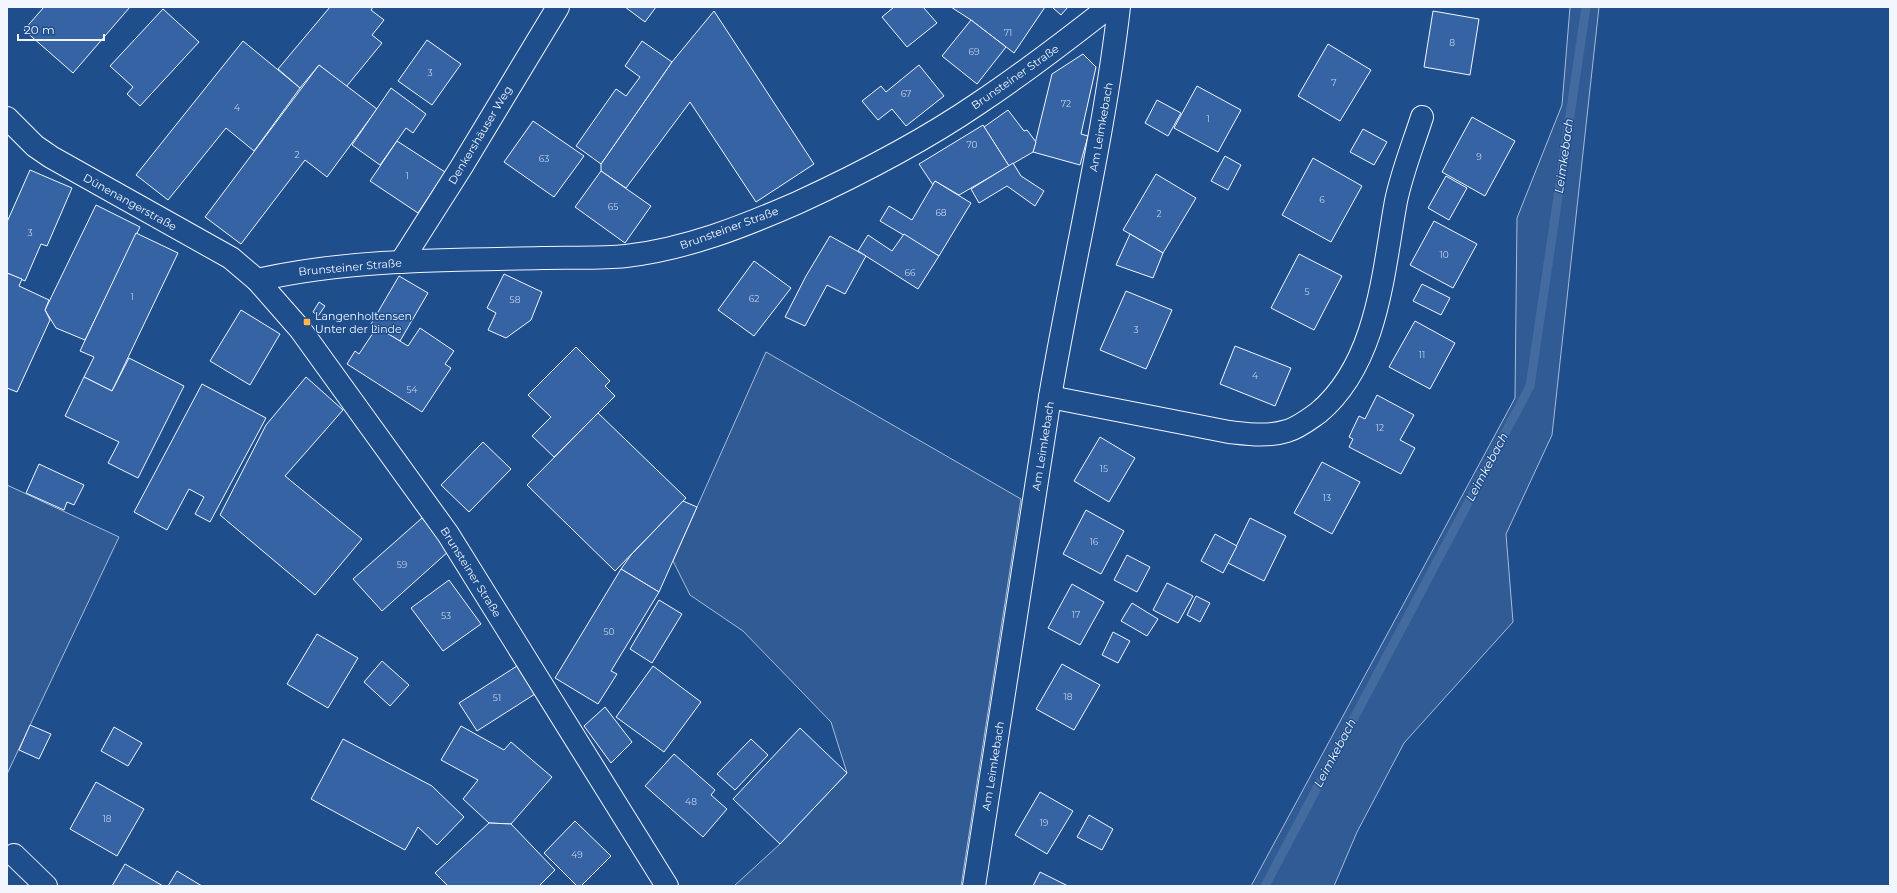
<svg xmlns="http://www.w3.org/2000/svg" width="1897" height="893" font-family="Montserrat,sans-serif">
<rect width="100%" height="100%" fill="#1f4e8c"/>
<g fill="#305b95" stroke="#a8bbd7">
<path d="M 1570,7 L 1599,7 L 1552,435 L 1506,534 L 1513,622 L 1404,743 L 1357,832 L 1334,886 L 1251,886 L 1515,398 L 1517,218 L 1562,105 Z"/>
<path d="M 766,352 L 1021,499 L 961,886 L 734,886 L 780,844 L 847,773 L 831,722 L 743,631 L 690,595 L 673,561 Z"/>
<path d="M 7,485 L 119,537 L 7,774 Z"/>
</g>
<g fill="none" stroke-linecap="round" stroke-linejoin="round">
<path stroke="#446ba0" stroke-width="9" d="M 1265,886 L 1530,386 L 1586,7"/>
</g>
<g fill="#3563a3" stroke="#f2f6ff">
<path d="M 44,7 L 130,7 L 73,73 L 24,30 Z"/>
<path d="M 330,7 L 373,7 L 371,10 L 384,20 L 372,35 L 382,43 L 346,87 L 319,65 L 300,88 L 278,69 Z"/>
<path d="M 625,7 L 656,7 L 645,22 Z"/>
<path d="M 894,7 L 923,7 L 937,23 L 907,47 L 882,17 Z"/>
<path d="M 951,7 L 1045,7 L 1014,53 L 971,20 Z"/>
<path d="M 1052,7 L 1068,7 L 1061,15 Z"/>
<path d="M 163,9 L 199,42 L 140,106 L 127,94 L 133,87 L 110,66 Z"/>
<path d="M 714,11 L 814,164 L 756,202 L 690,102 L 626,188 L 601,171 L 601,164 L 672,62 Z"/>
<path d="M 1433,11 L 1479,19 L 1470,75 L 1424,67 Z"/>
<path d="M 971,20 L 1006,47 L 977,84 L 942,56 Z"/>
<path d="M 427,40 L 461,64 L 432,105 L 398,81 Z"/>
<path d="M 243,41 L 300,88 L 254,151 L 226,128 L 168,200 L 136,175 Z"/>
<path d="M 642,41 L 672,62 L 601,164 L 576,146 L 616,89 L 626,96 L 640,77 L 625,66 Z"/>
<path d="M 1328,44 L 1371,70 L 1340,121 L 1298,96 Z"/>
<path d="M 1083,54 L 1096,67 L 1081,134 L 1088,136 L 1080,165 L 1033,152 L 1052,74 Z"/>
<path d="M 319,65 L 377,109 L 327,177 L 305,160 L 241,244 L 205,217 Z"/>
<path d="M 919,65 L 944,96 L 906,126 L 892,109 L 878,120 L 862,101 L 881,86 L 886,92 Z"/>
<path d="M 1197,86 L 1241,110 L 1218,152 L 1174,128 Z"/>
<path d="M 391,88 L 426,114 L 413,133 L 406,128 L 380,165 L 352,145 Z"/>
<path d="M 1157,100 L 1181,113 L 1168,136 L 1145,123 Z"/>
<path d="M 1008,110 L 1024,131 L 1027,130 L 1036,142 L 1033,152 L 1009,166 L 984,127 Z"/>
<path d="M 1472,117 L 1515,141 L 1485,196 L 1442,172 Z"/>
<path d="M 533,121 L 584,156 L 554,197 L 504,162 Z"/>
<path d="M 983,125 L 1009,166 L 959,195 L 935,181 L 933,185 L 919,164 Z"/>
<path d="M 1363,129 L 1387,142 L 1374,165 L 1350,152 Z"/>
<path d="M 397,141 L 445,172 L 418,213 L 370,181 Z"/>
<path d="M 1225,156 L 1241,165 L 1228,190 L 1211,181 Z"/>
<path d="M 1313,158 L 1362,186 L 1331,242 L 1282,215 Z"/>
<path d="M 1013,163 L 1021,176 L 1044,191 L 1035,206 L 1007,186 L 979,203 L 971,189 Z"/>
<path d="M 30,170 L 72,188 L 47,246 L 41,244 L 25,281 L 7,273 L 7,222 Z"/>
<path d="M 601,171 L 651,206 L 625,243 L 575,207 Z"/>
<path d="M 1156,174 L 1196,198 L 1163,253 L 1123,230 Z"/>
<path d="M 1446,176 L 1467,188 L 1449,220 L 1428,208 Z"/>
<path d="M 935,181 L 971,203 L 939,256 L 880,221 L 889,206 L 912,220 Z"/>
<path d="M 96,205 L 140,227 L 85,340 L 56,328 L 45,310 Z"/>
<path d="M 1434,221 L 1477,244 L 1453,288 L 1410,265 Z"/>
<path d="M 136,233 L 178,253 L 112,391 L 84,377 L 94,357 L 80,351 Z"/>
<path d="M 904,234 L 939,256 L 918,289 L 858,251 L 868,235 L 892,251 Z"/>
<path d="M 1130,234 L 1163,253 L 1153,278 L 1116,265 Z"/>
<path d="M 830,236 L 866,256 L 845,294 L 827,285 L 805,326 L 785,317 L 806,276 Z"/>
<path d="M 1299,254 L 1342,276 L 1314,330 L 1271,308 Z"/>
<path d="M 754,261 L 791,288 L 754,336 L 718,310 Z"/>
<path d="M 7,273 L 22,279 L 19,286 L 49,300 L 45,310 L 50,320 L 17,392 L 7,388 Z"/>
<path d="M 504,274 L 542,292 L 531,320 L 506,338 L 488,330 L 496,313 L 487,308 Z"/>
<path d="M 399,276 L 428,293 L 400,341 L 371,324 Z"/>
<path d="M 1422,284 L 1450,298 L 1441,315 L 1413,301 Z"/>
<path d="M 1126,291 L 1172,310 L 1146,369 L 1100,350 Z"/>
<path d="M 319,302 L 325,306 L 318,316 L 313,312 Z"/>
<path d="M 241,310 L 280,334 L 250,385 L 210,361 Z"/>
<path d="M 1415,321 L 1455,343 L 1430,389 L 1389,367 Z"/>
<path d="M 377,327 L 408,346 L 420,328 L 454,351 L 445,364 L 451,368 L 422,412 L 347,364 L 355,351 L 359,354 Z"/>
<path d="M 1235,346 L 1291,368 L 1275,406 L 1220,384 Z"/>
<path d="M 576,347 L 610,381 L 605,386 L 615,396 L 554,457 L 532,436 L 551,417 L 528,395 Z"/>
<path d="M 129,358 L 184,386 L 138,478 L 108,463 L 119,442 L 65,416 L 84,377 L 112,391 Z"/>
<path d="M 306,377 L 343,410 L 285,476 L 362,539 L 315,595 L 220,515 L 266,425 Z"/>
<path d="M 202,384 L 266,418 L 210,522 L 195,514 L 204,497 L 189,489 L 167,530 L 134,512 Z"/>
<path d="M 1377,395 L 1414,415 L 1400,440 L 1415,448 L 1401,474 L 1349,447 L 1353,439 L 1349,437 L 1359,416 L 1365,419 Z"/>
<path d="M 598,413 L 686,498 L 615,571 L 527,485 Z"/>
<path d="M 1100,437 L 1135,458 L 1109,502 L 1074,481 Z"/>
<path d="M 483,442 L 511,469 L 469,512 L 441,485 Z"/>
<path d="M 1322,462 L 1360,482 L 1332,534 L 1294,513 Z"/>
<path d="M 39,464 L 84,485 L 74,505 L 67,502 L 64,510 L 26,493 Z"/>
<path d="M 683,501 L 697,507 L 659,592 L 621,569 L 631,555 Z"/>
<path d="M 1086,510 L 1124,531 L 1101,574 L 1063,554 Z"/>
<path d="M 422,518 L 450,550 L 382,611 L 353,579 Z"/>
<path d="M 1250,518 L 1286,536 L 1264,581 L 1228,563 Z"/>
<path d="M 1215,534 L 1237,546 L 1223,573 L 1201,561 Z"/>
<path d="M 1127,555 L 1150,567 L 1137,592 L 1114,580 Z"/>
<path d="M 621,569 L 659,592 L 611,671 L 617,674 L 598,704 L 555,678 Z"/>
<path d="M 449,580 L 481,624 L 443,651 L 411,608 Z"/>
<path d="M 1167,583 L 1193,596 L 1178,623 L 1153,610 Z"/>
<path d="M 1072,584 L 1104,602 L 1080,645 L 1048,628 Z"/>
<path d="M 1196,596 L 1210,603 L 1200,622 L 1187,615 Z"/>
<path d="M 659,600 L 682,614 L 652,663 L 630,649 Z"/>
<path d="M 1132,603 L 1158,619 L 1147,636 L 1121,621 Z"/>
<path d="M 1113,632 L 1130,641 L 1118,663 L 1102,655 Z"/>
<path d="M 317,634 L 358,658 L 328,708 L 287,684 Z"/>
<path d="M 382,661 L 409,685 L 390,706 L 364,682 Z"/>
<path d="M 1062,664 L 1100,685 L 1074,730 L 1036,709 Z"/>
<path d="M 517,666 L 535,694 L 477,731 L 459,703 Z"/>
<path d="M 653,666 L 701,702 L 664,752 L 616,717 Z"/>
<path d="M 605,707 L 632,742 L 611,763 L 584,726 Z"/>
<path d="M 30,725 L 51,734 L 39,759 L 19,750 Z"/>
<path d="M 461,726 L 504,750 L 511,742 L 552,777 L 511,824 L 489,823 L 463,799 L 478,780 L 441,760 Z"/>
<path d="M 114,727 L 142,743 L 128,766 L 101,751 Z"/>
<path d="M 800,728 L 847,773 L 780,844 L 733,799 Z"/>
<path d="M 343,739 L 432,786 L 464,817 L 437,845 L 418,827 L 405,850 L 311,799 Z"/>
<path d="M 751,739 L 768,755 L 735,790 L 717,774 Z"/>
<path d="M 674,754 L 715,790 L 711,795 L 727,809 L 703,837 L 645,786 Z"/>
<path d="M 96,782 L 144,809 L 117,856 L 70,829 Z"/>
<path d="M 1040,792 L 1073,811 L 1047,854 L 1015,835 Z"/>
<path d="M 1089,815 L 1113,829 L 1102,850 L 1077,837 Z"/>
<path d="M 575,821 L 611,856 L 581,886 L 577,886 L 544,853 Z"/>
<path d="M 489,823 L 511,824 L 555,870 L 539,886 L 448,886 L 435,873 Z"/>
<path d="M 125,864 L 163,886 L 112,886 Z"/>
<path d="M 177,871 L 202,886 L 168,886 Z"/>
<path d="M 1040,872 L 1068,886 L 1033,886 Z"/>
</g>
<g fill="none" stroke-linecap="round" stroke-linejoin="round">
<g stroke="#f2f6ff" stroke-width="24">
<g id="minor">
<path d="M 7,118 L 35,146 L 51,157 L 231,258 L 257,280 L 300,329 L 448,534 L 667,886"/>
<path d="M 401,262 L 462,166 L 558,7"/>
<path d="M 257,280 C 350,259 447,260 542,258 C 570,257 598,259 626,256 C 686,249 742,227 797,203 C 860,174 922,142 979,103 C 1024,73 1067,40 1109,7"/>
<path d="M 1050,397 L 1229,432 C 1248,434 1268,437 1287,431 C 1298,428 1308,420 1318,413 C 1378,363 1383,272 1396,201 C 1402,172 1413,145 1422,117"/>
<path d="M 14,855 L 46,886"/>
<path d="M 974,886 L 1050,397 C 1072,267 1104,138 1119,7"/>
</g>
</g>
<use href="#minor" stroke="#1f4e8c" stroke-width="22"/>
</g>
<rect fill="#ffb74d" stroke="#1f4e8c" stroke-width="1.5" x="303" y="318" width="8" height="8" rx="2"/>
<g text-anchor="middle" stroke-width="3" stroke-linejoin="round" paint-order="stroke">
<g font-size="9" fill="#c3d1e8">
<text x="1008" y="36">71</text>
<text x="1452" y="46">8</text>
<text x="974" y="55">69</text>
<text x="430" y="76">3</text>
<text x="1334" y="86">7</text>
<text x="906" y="97">67</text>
<text x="1066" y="107">72</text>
<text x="237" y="111">4</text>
<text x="1208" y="122">1</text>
<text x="972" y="148">70</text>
<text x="297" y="158">2</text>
<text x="1479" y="160">9</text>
<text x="544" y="162">63</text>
<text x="407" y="179">1</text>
<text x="1322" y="203">6</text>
<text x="613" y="210">65</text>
<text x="941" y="216">68</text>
<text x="1159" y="217">2</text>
<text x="30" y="236">3</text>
<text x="1444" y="258">10</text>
<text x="910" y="276">66</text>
<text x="1307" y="295">5</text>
<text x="132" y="300">1</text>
<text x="754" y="302">62</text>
<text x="515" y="303">58</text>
<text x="1136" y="333">3</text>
<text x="1422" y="358">11</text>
<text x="1255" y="379">4</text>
<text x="412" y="393">54</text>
<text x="1380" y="431">12</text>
<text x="1104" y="472">15</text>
<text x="1327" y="501">13</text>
<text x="1094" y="545">16</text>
<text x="402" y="568">59</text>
<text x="1076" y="618">17</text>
<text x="446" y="619">53</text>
<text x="609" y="635">50</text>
<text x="1068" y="700">18</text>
<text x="497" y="701">51</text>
<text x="691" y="805">48</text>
<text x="107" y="822">18</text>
<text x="1044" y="826">19</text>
<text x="577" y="858">49</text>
</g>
<g font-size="11" fill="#f2f6ff" stroke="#1f4e8c">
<text transform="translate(1015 77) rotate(-35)" y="4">Brunsteiner Straße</text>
<text transform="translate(1101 127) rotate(-80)" y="4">Am Leimkebach</text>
<text transform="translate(480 135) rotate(-59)" y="4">Denkershäuser Weg</text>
<text transform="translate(130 202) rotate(29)" y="4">Dünenangerstraße</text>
<text transform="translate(729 228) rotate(-20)" y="4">Brunsteiner Straße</text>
<text transform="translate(350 267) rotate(-5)" y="4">Brunsteiner Straße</text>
<text transform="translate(1043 446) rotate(-81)" y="4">Am Leimkebach</text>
<text transform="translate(471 572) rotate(58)" y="4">Brunsteiner Straße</text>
<text transform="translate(993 766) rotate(-81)" y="4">Am Leimkebach</text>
</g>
<g font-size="11" fill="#f2f6ff" stroke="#1f4e8c" text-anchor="start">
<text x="315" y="320">Langenholtensen<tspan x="315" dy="13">Unter der Linde</tspan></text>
</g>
<g font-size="12" font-style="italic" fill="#f2f6ff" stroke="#1f4e8c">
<text transform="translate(1564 156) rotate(-82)" y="4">Leimkebach</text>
<text transform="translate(1487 467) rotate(-62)" y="4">Leimkebach</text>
<text transform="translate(1335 753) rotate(-62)" y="4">Leimkebach</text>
</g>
</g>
<rect width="1897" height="893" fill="none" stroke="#f2f6ff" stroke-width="16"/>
<path d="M18 34v6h86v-6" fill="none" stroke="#f2f6ff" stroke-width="2"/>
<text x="24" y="34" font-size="12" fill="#f2f6ff" stroke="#1f4e8c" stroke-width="3" paint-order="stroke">20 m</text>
</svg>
